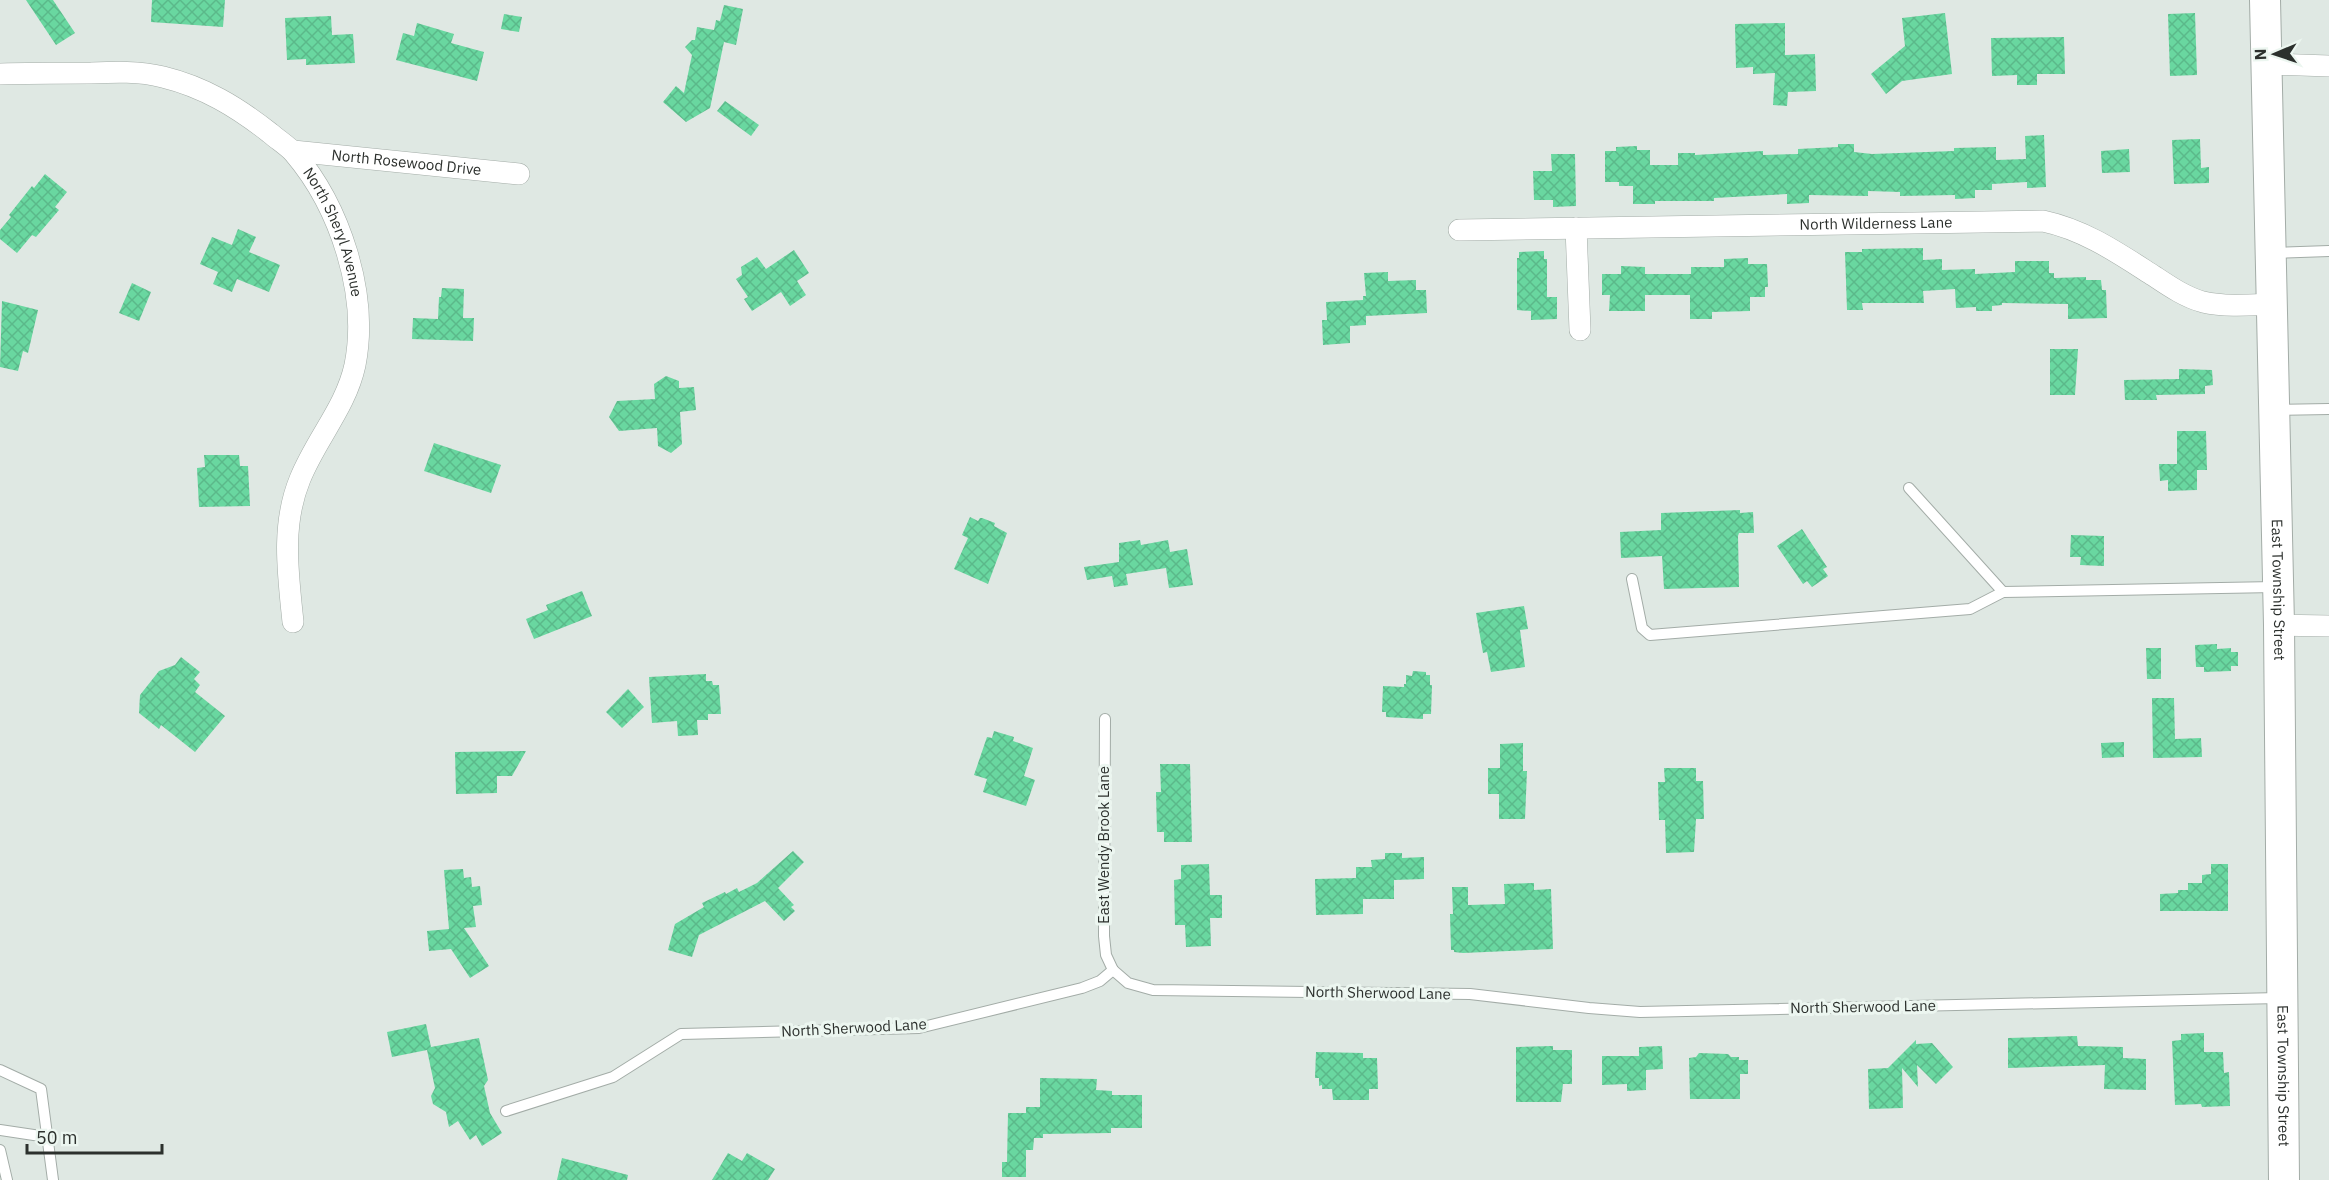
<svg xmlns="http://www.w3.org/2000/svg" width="2329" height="1180" font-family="'IBM Plex Sans',sans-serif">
<defs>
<pattern id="building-cross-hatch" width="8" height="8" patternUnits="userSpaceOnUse" patternTransform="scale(1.5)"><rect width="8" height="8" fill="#69d7a0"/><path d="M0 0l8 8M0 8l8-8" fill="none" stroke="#5bb98a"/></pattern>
</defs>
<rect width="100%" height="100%" fill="#dfe8e3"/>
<g fill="url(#building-cross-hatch)">
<path d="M 26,0 L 53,0 L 75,33 L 56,45 Z"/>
<path d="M 152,0 L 225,0 L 223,27 L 151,22 Z"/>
<path d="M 724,5 L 743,9 L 736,45 L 724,42 L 710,108 L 686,122 L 663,102 L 676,86 L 684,93 L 692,55 L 685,47 L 692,40 L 695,40 L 697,27 L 714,30 L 716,20 L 720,21 Z"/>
<path d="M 1945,13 L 1952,74 L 1902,81 L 1886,94 L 1871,74 L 1905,46 L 1902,18 Z"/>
<path d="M 2195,13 L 2197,75 L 2170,76 L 2168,14 Z"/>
<path d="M 504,14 L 522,17 L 519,32 L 501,29 Z"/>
<path d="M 331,16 L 332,35 L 353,34 L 355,63 L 306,65 L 306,59 L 287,60 L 285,18 Z"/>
<path d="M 417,23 L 454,34 L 451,43 L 484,52 L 477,81 L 396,60 L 403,33 L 414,36 Z"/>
<path d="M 1785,23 L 1785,55 L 1815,54 L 1816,91 L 1788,92 L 1787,106 L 1773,105 L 1775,73 L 1753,74 L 1753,67 L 1736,68 L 1735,24 Z"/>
<path d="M 2064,37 L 2065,74 L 2037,74 L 2037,85 L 2017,85 L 2017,75 L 1992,76 L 1991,38 Z"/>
<path d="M 725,101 L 759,125 L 751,136 L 717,111 Z"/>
<path d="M 2044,135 L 2046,187 L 2027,188 L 2027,182 L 1992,184 L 1992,190 L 1975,190 L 1975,198 L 1955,199 L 1955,195 L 1900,196 L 1900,192 L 1868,191 L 1868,196 L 1809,195 L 1809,203 L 1787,204 L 1787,194 L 1714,198 L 1714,201 L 1655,201 L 1655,204 L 1633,204 L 1633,186 L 1619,186 L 1619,182 L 1605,182 L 1605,151 L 1616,151 L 1616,147 L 1637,146 L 1637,150 L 1650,150 L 1650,165 L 1678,165 L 1678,153 L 1695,153 L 1695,155 L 1763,151 L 1763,155 L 1798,154 L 1798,149 L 1838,147 L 1838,144 L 1854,144 L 1854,152 L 1872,154 L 1954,151 L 1954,148 L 1996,147 L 1996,160 L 2026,159 L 2025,136 Z"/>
<path d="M 2200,139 L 2201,168 L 2209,167 L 2209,183 L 2174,184 L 2172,140 Z"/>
<path d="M 2129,149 L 2130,172 L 2102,173 L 2101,151 Z"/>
<path d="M 1551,154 L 1575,154 L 1576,206 L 1553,207 L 1553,200 L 1534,200 L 1533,171 L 1552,171 Z"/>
<path d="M 45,174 L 67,192 L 55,207 L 59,210 L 36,237 L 32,235 L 17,253 L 0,239 L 0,230 L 11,217 L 9,215 L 32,186 L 34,188 Z"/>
<path d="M 238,229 L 256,237 L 249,252 L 280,265 L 269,292 L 237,279 L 232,292 L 213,284 L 218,272 L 200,264 L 212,237 L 232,245 Z"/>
<path d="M 1923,248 L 1923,260 L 1942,259 L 1942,270 L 1975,269 L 1975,274 L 2015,272 L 2015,261 L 2049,261 L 2049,273 L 2054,273 L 2054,278 L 2086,277 L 2086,280 L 2101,280 L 2102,290 L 2106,290 L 2107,318 L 2068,319 L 2068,304 L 2002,303 L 2002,305 L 1992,306 L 1992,311 L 1976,311 L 1976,307 L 1956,308 L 1955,289 L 1923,291 L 1924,303 L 1862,303 L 1863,310 L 1847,310 L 1845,252 L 1862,252 L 1862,249 Z"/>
<path d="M 794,250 L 809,273 L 797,281 L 806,295 L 790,306 L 781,292 L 752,311 L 744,299 L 748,297 L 736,279 L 742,275 L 741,267 L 757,257 L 766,269 Z"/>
<path d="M 1544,251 L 1544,259 L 1547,259 L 1547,297 L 1557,297 L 1557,319 L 1531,320 L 1531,311 L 1517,310 L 1517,258 L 1519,258 L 1519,252 Z"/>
<path d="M 1748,258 L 1748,264 L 1767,264 L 1768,287 L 1765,287 L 1765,297 L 1750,297 L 1750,311 L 1712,312 L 1712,319 L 1690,319 L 1690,295 L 1645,295 L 1645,311 L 1609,311 L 1610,295 L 1602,295 L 1602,274 L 1621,274 L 1621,266 L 1645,267 L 1645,274 L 1691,274 L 1691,267 L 1724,267 L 1724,259 Z"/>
<path d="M 1388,272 L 1388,281 L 1416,280 L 1416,290 L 1426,290 L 1427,313 L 1366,316 L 1366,325 L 1350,326 L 1350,343 L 1323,345 L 1322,320 L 1327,320 L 1326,302 L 1363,300 L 1363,296 L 1366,296 L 1364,273 Z"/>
<path d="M 132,283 L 151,292 L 139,321 L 119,313 Z"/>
<path d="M 442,288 L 464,289 L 463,318 L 474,318 L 473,341 L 412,339 L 413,318 L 438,319 L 439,297 L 441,297 Z"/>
<path d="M 2,301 L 38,310 L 28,353 L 23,351 L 18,371 L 0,367 Z"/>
<path d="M 2050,349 L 2078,349 L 2075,395 L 2050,395 Z"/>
<path d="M 2179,369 L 2212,370 L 2213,385 L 2205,386 L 2205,394 L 2156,395 L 2157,400 L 2125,400 L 2124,380 L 2179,379 Z"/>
<path d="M 666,376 L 679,381 L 679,388 L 694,387 L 696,410 L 680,412 L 682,444 L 671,453 L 658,446 L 657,428 L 619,431 L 609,417 L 617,401 L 655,399 L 654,384 Z"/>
<path d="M 2177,431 L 2206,431 L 2207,470 L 2197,470 L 2197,490 L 2168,491 L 2168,480 L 2160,481 L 2159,464 L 2177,464 Z"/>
<path d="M 434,443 L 501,465 L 491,493 L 424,471 Z"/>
<path d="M 204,455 L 239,455 L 240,466 L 248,466 L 250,506 L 199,507 L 197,468 L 205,467 Z"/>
<path d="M 1740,510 L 1740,513 L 1753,512 L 1754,533 L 1739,533 L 1738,536 L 1739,587 L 1664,589 L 1662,556 L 1621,558 L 1620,532 L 1661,530 L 1661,513 Z"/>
<path d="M 970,517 L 978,521 L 980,518 L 982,518 L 995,523 L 994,526 L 1007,533 L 988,584 L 954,569 L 968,538 L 962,535 Z"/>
<path d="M 1802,529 L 1827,567 L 1823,569 L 1828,576 L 1812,587 L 1807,581 L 1803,584 L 1777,546 Z"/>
<path d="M 2071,535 L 2104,536 L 2104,566 L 2080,565 L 2081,557 L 2070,557 Z"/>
<path d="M 1140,540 L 1141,545 L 1168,540 L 1170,552 L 1187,549 L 1193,585 L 1169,588 L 1166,568 L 1126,574 L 1128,585 L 1114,587 L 1112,576 L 1087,580 L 1084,567 L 1119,562 L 1119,543 Z"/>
<path d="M 582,591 L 592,616 L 534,639 L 526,619 L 548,610 L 546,605 Z"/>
<path d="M 1524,606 L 1528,629 L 1520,630 L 1525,667 L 1491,672 L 1487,652 L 1483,653 L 1476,613 Z"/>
<path d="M 2217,644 L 2217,649 L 2231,648 L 2231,652 L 2238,652 L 2238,666 L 2231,666 L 2231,671 L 2204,672 L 2204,667 L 2196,667 L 2195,645 Z"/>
<path d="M 2146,648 L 2161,648 L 2161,679 L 2147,679 Z"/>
<path d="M 181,657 L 200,672 L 194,679 L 200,685 L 195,692 L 225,716 L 195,752 L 161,725 L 159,729 L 139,713 L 140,695 L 159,671 L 175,665 Z"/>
<path d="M 1413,671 L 1426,672 L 1426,675 L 1430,675 L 1430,685 L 1432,685 L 1431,714 L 1423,714 L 1423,719 L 1386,717 L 1386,712 L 1382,712 L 1383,686 L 1404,687 L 1404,684 L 1406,684 L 1406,675 L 1412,676 Z"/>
<path d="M 706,674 L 706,681 L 712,681 L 713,685 L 719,685 L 721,714 L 708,714 L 708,720 L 697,720 L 698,735 L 678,736 L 677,721 L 652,723 L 649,677 Z"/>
<path d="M 628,689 L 644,707 L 622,728 L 606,712 Z"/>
<path d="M 2152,698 L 2174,698 L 2175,739 L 2201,738 L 2202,757 L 2153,758 Z"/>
<path d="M 994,731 L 1014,737 L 1013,741 L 1033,748 L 1024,776 L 1035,780 L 1026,806 L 983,792 L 987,779 L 974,775 L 987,737 L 992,738 Z"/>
<path d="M 2124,742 L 2124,757 L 2102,758 L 2101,743 Z"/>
<path d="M 1523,743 L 1523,771 L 1527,771 L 1525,819 L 1499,819 L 1499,794 L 1488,794 L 1488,768 L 1500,768 L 1500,744 Z"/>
<path d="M 526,751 L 512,776 L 497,776 L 497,793 L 456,794 L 455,752 Z"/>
<path d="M 1160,764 L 1190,764 L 1192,842 L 1164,842 L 1164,832 L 1157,832 L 1156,792 L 1161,792 Z"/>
<path d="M 1664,768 L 1696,768 L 1696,781 L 1703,781 L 1704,819 L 1696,819 L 1694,852 L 1666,853 L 1665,820 L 1659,820 L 1658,782 L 1665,782 Z"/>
<path d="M 793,851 L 804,862 L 778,888 L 794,905 L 791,907 L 795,911 L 784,921 L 765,901 L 699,935 L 692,957 L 668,950 L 675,924 L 704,907 L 702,903 L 725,892 L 726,894 L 737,888 L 739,892 L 757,883 Z"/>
<path d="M 1385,853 L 1402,853 L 1402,858 L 1424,857 L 1424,879 L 1394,880 L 1394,899 L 1363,899 L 1363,914 L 1316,915 L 1315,879 L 1356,878 L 1356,867 L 1372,867 L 1371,860 L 1385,859 Z"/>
<path d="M 1209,864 L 1210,895 L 1222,895 L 1222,918 L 1210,918 L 1211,946 L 1186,947 L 1185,925 L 1175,925 L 1174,880 L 1181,879 L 1181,865 Z"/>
<path d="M 2211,864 L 2228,864 L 2228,911 L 2160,911 L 2160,894 L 2178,893 L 2178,890 L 2188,890 L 2188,883 L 2202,883 L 2202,875 L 2211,874 Z"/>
<path d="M 463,869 L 464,878 L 471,877 L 472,887 L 480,886 L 482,905 L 473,906 L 476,927 L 464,928 L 489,966 L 470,978 L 451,949 L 429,951 L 427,931 L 449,929 L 444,870 Z"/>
<path d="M 1534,883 L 1534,890 L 1551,889 L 1553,949 L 1463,953 L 1454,952 L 1454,950 L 1451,950 L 1450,914 L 1453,914 L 1452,887 L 1468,887 L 1468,905 L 1505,904 L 1504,884 Z"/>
<path d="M 426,1024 L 431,1047 L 479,1038 L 488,1080 L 484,1086 L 490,1113 L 502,1133 L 482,1146 L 476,1135 L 470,1140 L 458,1121 L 449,1127 L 446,1112 L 433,1104 L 431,1096 L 435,1088 L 427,1050 L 392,1057 L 387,1032 Z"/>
<path d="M 2204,1033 L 2204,1052 L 2223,1052 L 2224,1073 L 2229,1072 L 2230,1106 L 2202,1107 L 2201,1104 L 2175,1105 L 2172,1041 L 2181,1040 L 2181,1034 Z"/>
<path d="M 2077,1036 L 2078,1046 L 2123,1047 L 2123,1058 L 2146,1059 L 2146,1090 L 2104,1089 L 2105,1065 L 2008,1068 L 2008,1038 Z"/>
<path d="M 1916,1040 L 1916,1044 L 1932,1043 L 1953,1067 L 1936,1084 L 1917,1065 L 1918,1087 L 1902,1068 L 1903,1108 L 1869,1109 L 1868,1069 L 1888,1068 Z"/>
<path d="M 1553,1046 L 1553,1050 L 1572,1050 L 1572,1084 L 1563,1084 L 1561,1102 L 1516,1102 L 1516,1047 Z"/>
<path d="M 1662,1046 L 1663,1069 L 1646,1070 L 1646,1090 L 1627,1091 L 1627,1084 L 1602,1085 L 1602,1056 L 1639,1056 L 1639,1047 Z"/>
<path d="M 1316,1052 L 1363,1053 L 1363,1058 L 1377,1058 L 1378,1089 L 1369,1089 L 1369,1100 L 1333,1100 L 1332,1089 L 1322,1089 L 1322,1085 L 1319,1086 L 1319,1078 L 1315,1078 Z"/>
<path d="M 1699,1053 L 1728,1054 L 1731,1057 L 1739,1057 L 1739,1060 L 1748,1060 L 1748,1074 L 1740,1074 L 1740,1099 L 1690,1099 L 1689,1058 L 1696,1057 Z"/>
<path d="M 1040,1078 L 1097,1079 L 1096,1090 L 1112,1091 L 1112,1095 L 1142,1095 L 1142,1128 L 1111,1128 L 1111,1133 L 1043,1134 L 1043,1138 L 1034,1138 L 1033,1150 L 1026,1150 L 1026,1177 L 1002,1177 L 1002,1162 L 1007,1162 L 1008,1113 L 1026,1113 L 1026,1107 L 1040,1107 Z"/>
<path d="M 728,1153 L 742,1161 L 747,1153 L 775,1169 L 768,1180 L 712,1180 Z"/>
<path d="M 562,1158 L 628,1175 L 627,1180 L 557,1180 Z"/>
</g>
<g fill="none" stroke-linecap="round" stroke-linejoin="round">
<g stroke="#a3aca7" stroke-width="12">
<g id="lane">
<path d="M 2271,253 L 2329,251"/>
<path d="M 2275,410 L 2329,409"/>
<path d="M 1909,488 L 2003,592"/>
<path d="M 1632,579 L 1642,628 L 1650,635 L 1970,609 L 2003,592 L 2275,587"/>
<path d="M 1105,719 L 1104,936 L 1106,955 L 1113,970"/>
<path d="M 0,1070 L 41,1089 L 53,1180"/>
<path d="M 506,1111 L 613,1077 L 681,1034 L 919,1028 L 1082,988 L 1100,981 L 1113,970 L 1128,983 L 1153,990 L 1470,994 L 1589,1008 L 1640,1012 L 2279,998"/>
<path d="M 0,1130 L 47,1137"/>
<path d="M 0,1150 L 7,1180"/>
</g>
</g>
<g stroke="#a3aca7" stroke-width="22">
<g id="street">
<path d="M 2268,64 L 2329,66"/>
<path id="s1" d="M 0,74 C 30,73 60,73 91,73 C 115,72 139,71 163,77 C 204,87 237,107 270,133 C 278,140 288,146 294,153 C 340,207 369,294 355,365 C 346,407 316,439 300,479 C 281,525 288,573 293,622"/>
<path id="s2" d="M 293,151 L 519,174"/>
<path d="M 1576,228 L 1580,330"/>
<path id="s3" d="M 1459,230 L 2043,221 C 2085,230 2118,253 2154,276 C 2169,286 2185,297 2203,302 C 2225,307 2250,305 2272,304"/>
<path d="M 2279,625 L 2329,626"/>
</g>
</g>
<g stroke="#a3aca7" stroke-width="32">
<g id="secondary">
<path id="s4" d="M 2265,0 L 2279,625 L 2284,1180"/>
</g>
</g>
<use href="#lane" stroke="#fff" stroke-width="10"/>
<use href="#street" stroke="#fff" stroke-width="21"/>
<use href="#secondary" stroke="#fff" stroke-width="30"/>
</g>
<g text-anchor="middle" stroke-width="6" stroke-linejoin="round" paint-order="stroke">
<g font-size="15" fill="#2c302d" stroke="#ecf6f0">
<text dy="5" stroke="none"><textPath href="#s2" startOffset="114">North Rosewood Drive</textPath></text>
<text dy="5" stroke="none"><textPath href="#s3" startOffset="417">North Wilderness Lane</textPath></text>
<text dy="5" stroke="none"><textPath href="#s1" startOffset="406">North Sheryl Avenue</textPath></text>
<text dy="5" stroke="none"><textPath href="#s4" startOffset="590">East Township Street</textPath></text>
<text transform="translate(1104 845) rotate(-90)" y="5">East Wendy Brook Lane</text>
<text transform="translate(1378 993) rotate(1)" y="5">North Sherwood Lane</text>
<text transform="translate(1863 1007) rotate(-1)" y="5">North Sherwood Lane</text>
<text transform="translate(854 1028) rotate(-3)" y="5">North Sherwood Lane</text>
<text dy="5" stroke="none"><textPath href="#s4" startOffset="1076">East Township Street</textPath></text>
</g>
</g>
<g transform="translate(2275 54) rotate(268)" stroke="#ecf6f0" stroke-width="4.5" paint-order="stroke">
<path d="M0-4.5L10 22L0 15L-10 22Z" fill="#2c302d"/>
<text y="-9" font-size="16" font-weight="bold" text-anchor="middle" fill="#2c302d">N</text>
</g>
<path d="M27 1144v9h135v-9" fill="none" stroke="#2c302d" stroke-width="3"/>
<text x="36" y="1144" font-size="18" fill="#2c302d" stroke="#ecf6f0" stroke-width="4.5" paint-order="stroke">50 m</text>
</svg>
